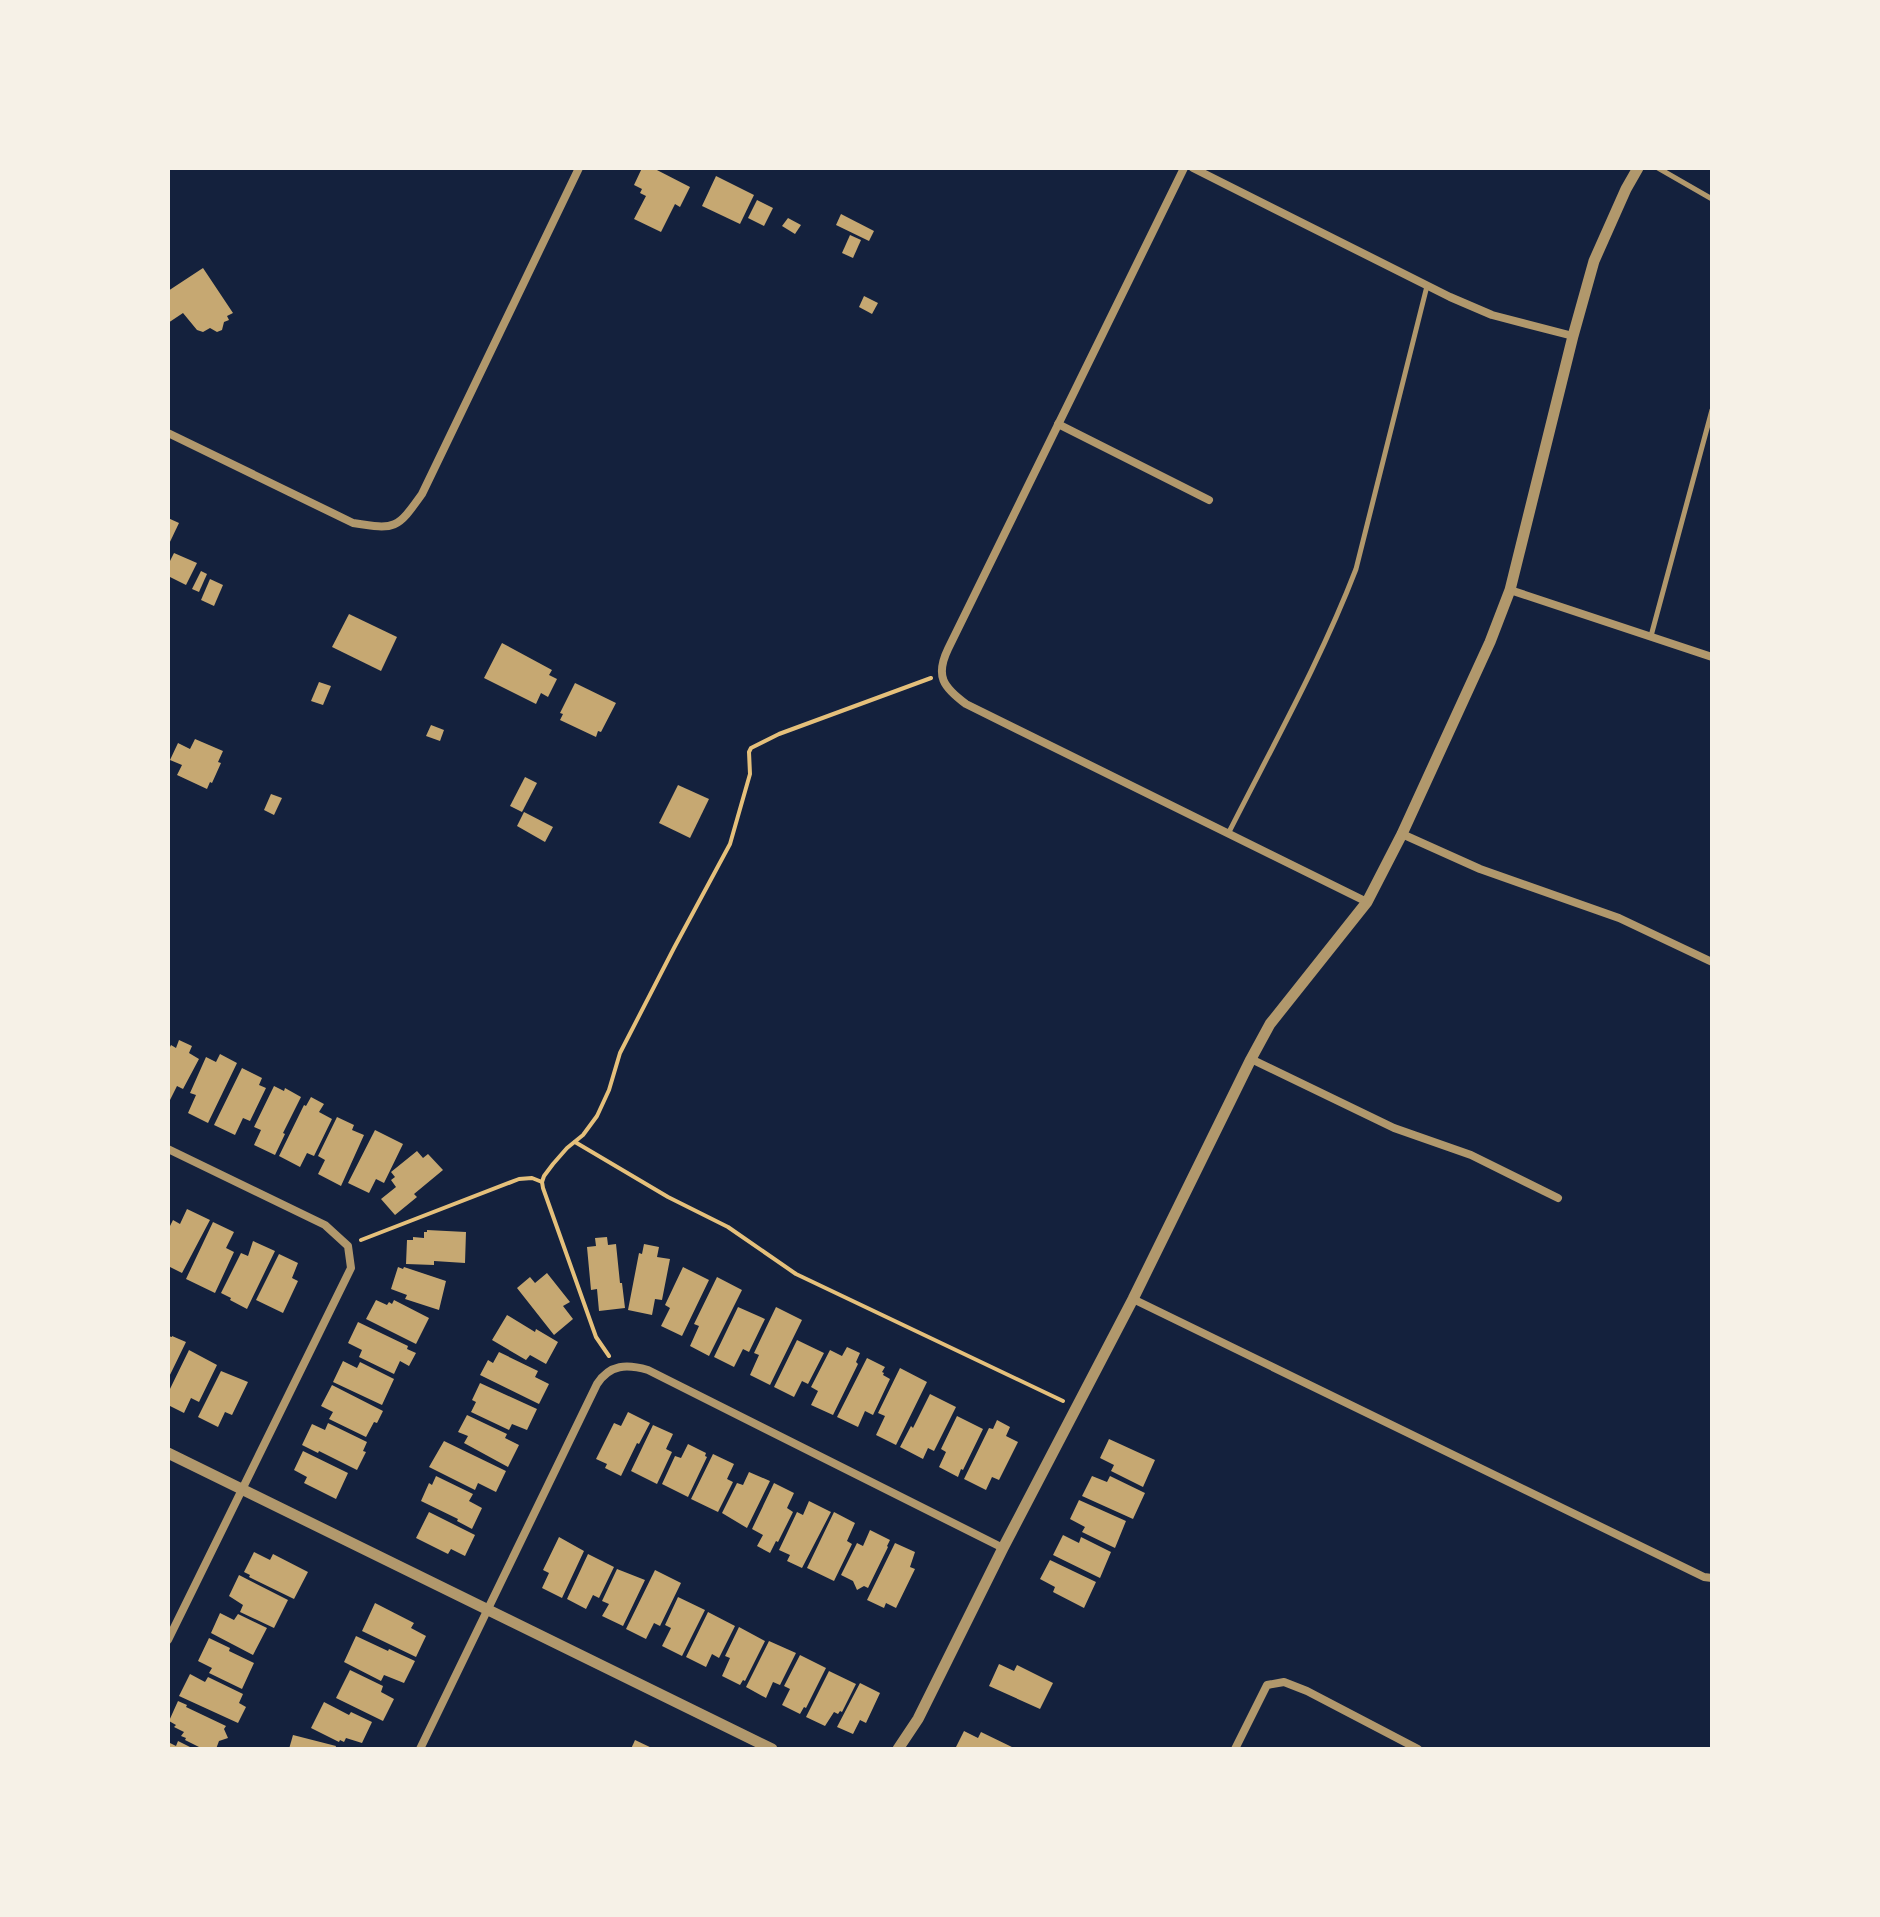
<svg xmlns="http://www.w3.org/2000/svg" width="1880" height="1917" font-family="Signika,sans-serif">
<rect width="100%" height="100%" fill="#14213d"/>
<g fill="#c6a872">
<path d="M 642,168 L 653,168 L 690,187 L 680,207 L 675,204 L 661,232 L 634,219 L 646,196 L 640,193 L 642,189 L 634,185 Z"/>
<path d="M 716,176 L 754,195 L 740,224 L 702,206 Z"/>
<path d="M 757,200 L 773,208 L 764,226 L 748,218 Z"/>
<path d="M 841,214 L 874,231 L 869,241 L 836,225 Z"/>
<path d="M 788,218 L 801,225 L 795,234 L 782,226 Z"/>
<path d="M 850,235 L 861,240 L 853,258 L 842,253 Z"/>
<path d="M 203,268 L 233,313 L 227,316 L 229,320 L 224,322 L 222,330 L 217,332 L 210,328 L 203,332 L 197,330 L 183,313 L 168,323 L 168,291 Z"/>
<path d="M 864,296 L 878,303 L 872,314 L 859,307 Z"/>
<path d="M 168,518 L 179,523 L 168,546 Z"/>
<path d="M 174,553 L 197,563 L 186,585 L 168,576 L 168,565 Z"/>
<path d="M 201,571 L 207,574 L 199,592 L 192,589 Z"/>
<path d="M 210,579 L 223,585 L 214,606 L 201,600 Z"/>
<path d="M 349,614 L 397,637 L 381,671 L 332,647 Z"/>
<path d="M 502,643 L 552,670 L 549,675 L 557,679 L 548,697 L 541,693 L 536,704 L 484,678 Z"/>
<path d="M 319,682 L 331,686 L 323,705 L 311,701 Z"/>
<path d="M 575,683 L 616,703 L 601,732 L 598,731 L 596,737 L 560,720 L 563,714 L 560,713 Z"/>
<path d="M 431,725 L 444,730 L 440,741 L 426,736 Z"/>
<path d="M 195,739 L 223,751 L 218,762 L 221,763 L 212,783 L 210,782 L 207,789 L 177,775 L 182,765 L 170,760 L 178,743 L 190,749 Z"/>
<path d="M 525,777 L 537,783 L 522,812 L 510,806 Z"/>
<path d="M 678,785 L 709,799 L 690,838 L 659,823 Z"/>
<path d="M 271,794 L 282,798 L 274,815 L 264,810 Z"/>
<path d="M 524,812 L 553,827 L 545,842 L 517,826 Z"/>
<path d="M 179,1040 L 192,1046 L 189,1053 L 199,1059 L 183,1089 L 177,1086 L 168,1104 L 168,1051 L 171,1045 L 176,1048 Z"/>
<path d="M 220,1054 L 237,1063 L 208,1123 L 188,1113 L 196,1095 L 190,1093 L 206,1057 L 216,1062 Z"/>
<path d="M 242,1068 L 262,1078 L 259,1085 L 266,1088 L 250,1121 L 243,1118 L 235,1135 L 214,1125 Z"/>
<path d="M 274,1086 L 284,1091 L 285,1088 L 301,1097 L 283,1133 L 285,1134 L 275,1155 L 254,1145 L 261,1130 L 254,1127 Z"/>
<path d="M 311,1097 L 324,1104 L 319,1112 L 332,1119 L 314,1156 L 307,1153 L 300,1167 L 279,1156 L 304,1105 L 306,1106 Z"/>
<path d="M 337,1117 L 354,1125 L 352,1130 L 364,1135 L 341,1186 L 318,1174 L 325,1160 L 318,1156 Z"/>
<path d="M 375,1130 L 403,1144 L 384,1183 L 376,1179 L 369,1193 L 348,1183 Z"/>
<path d="M 417,1151 L 423,1158 L 428,1154 L 443,1170 L 414,1194 L 417,1197 L 395,1215 L 381,1199 L 396,1187 L 391,1180 L 395,1177 L 391,1172 Z"/>
<path d="M 187,1209 L 210,1220 L 182,1273 L 168,1266 L 168,1230 L 173,1220 L 180,1224 Z"/>
<path d="M 213,1222 L 234,1232 L 226,1248 L 234,1252 L 215,1293 L 186,1279 Z"/>
<path d="M 427,1230 L 466,1232 L 465,1263 L 434,1261 L 434,1265 L 406,1264 L 407,1240 L 413,1240 L 413,1237 L 424,1238 L 424,1232 L 427,1232 Z"/>
<path d="M 607,1237 L 608,1245 L 616,1244 L 620,1283 L 622,1283 L 625,1308 L 599,1311 L 597,1289 L 591,1290 L 587,1247 L 596,1246 L 595,1238 Z"/>
<path d="M 253,1241 L 275,1251 L 247,1309 L 230,1300 L 231,1298 L 221,1293 L 241,1253 L 248,1256 Z"/>
<path d="M 644,1244 L 659,1247 L 657,1257 L 670,1259 L 662,1300 L 655,1299 L 652,1315 L 628,1310 L 639,1253 L 642,1254 Z"/>
<path d="M 279,1254 L 298,1263 L 292,1278 L 298,1281 L 283,1313 L 256,1300 Z"/>
<path d="M 398,1267 L 403,1269 L 404,1267 L 446,1281 L 439,1310 L 405,1299 L 407,1295 L 391,1289 Z"/>
<path d="M 683,1267 L 709,1280 L 682,1336 L 661,1326 L 670,1308 L 665,1305 Z"/>
<path d="M 547,1273 L 570,1302 L 563,1306 L 573,1319 L 554,1335 L 517,1288 L 530,1277 L 535,1283 Z"/>
<path d="M 717,1277 L 742,1290 L 709,1356 L 690,1346 L 699,1326 L 694,1324 Z"/>
<path d="M 376,1300 L 387,1305 L 389,1302 L 392,1304 L 394,1300 L 429,1318 L 416,1344 L 366,1319 Z"/>
<path d="M 738,1307 L 765,1319 L 749,1352 L 743,1349 L 734,1367 L 714,1357 Z"/>
<path d="M 776,1307 L 802,1320 L 770,1385 L 750,1375 L 759,1355 L 754,1353 Z"/>
<path d="M 507,1315 L 535,1332 L 536,1329 L 558,1342 L 546,1364 L 530,1355 L 526,1360 L 492,1340 Z"/>
<path d="M 358,1322 L 408,1346 L 407,1349 L 416,1353 L 409,1366 L 400,1361 L 394,1374 L 359,1357 L 362,1350 L 348,1343 Z"/>
<path d="M 168,1336 L 172,1337 L 172,1336 L 186,1342 L 168,1379 Z"/>
<path d="M 797,1340 L 824,1353 L 808,1384 L 802,1381 L 794,1397 L 774,1387 Z"/>
<path d="M 847,1347 L 860,1353 L 856,1362 L 858,1364 L 833,1415 L 811,1405 L 818,1391 L 811,1387 L 830,1350 L 842,1356 Z"/>
<path d="M 189,1350 L 217,1365 L 199,1402 L 191,1398 L 184,1413 L 168,1405 L 168,1393 Z"/>
<path d="M 499,1352 L 538,1371 L 535,1377 L 549,1384 L 539,1404 L 480,1375 L 488,1360 L 493,1363 Z"/>
<path d="M 867,1358 L 885,1367 L 882,1372 L 884,1373 L 883,1375 L 890,1379 L 873,1415 L 865,1411 L 858,1427 L 837,1417 Z"/>
<path d="M 343,1361 L 357,1368 L 360,1362 L 394,1379 L 382,1405 L 333,1382 Z"/>
<path d="M 900,1368 L 927,1382 L 896,1445 L 876,1435 L 885,1416 L 878,1413 Z"/>
<path d="M 221,1371 L 248,1382 L 232,1415 L 225,1412 L 218,1427 L 198,1417 Z"/>
<path d="M 480,1383 L 537,1409 L 527,1430 L 512,1424 L 509,1430 L 471,1412 L 476,1402 L 472,1400 Z"/>
<path d="M 332,1385 L 383,1411 L 377,1423 L 374,1422 L 366,1437 L 329,1419 L 333,1412 L 321,1406 Z"/>
<path d="M 930,1394 L 956,1407 L 934,1451 L 928,1448 L 923,1459 L 900,1447 L 911,1426 L 913,1428 Z"/>
<path d="M 628,1412 L 650,1423 L 639,1444 L 637,1443 L 621,1476 L 605,1468 L 607,1464 L 596,1459 L 614,1423 L 621,1426 Z"/>
<path d="M 467,1415 L 507,1434 L 505,1438 L 519,1445 L 508,1467 L 464,1443 L 468,1436 L 458,1432 Z"/>
<path d="M 957,1416 L 983,1429 L 963,1470 L 961,1469 L 958,1477 L 939,1467 L 946,1452 L 941,1449 Z"/>
<path d="M 997,1420 L 1010,1427 L 1006,1436 L 1018,1442 L 999,1480 L 992,1477 L 986,1490 L 964,1479 L 989,1428 L 993,1429 Z"/>
<path d="M 328,1423 L 367,1442 L 363,1451 L 366,1452 L 357,1470 L 319,1451 L 318,1453 L 302,1445 L 312,1424 L 325,1430 Z"/>
<path d="M 653,1425 L 673,1434 L 666,1449 L 672,1452 L 657,1484 L 631,1471 Z"/>
<path d="M 1109,1439 L 1155,1460 L 1143,1487 L 1111,1471 L 1114,1465 L 1100,1458 Z"/>
<path d="M 444,1441 L 506,1471 L 496,1492 L 478,1483 L 475,1490 L 429,1467 Z"/>
<path d="M 688,1444 L 706,1453 L 705,1456 L 707,1457 L 688,1497 L 662,1484 L 675,1456 L 681,1458 Z"/>
<path d="M 303,1451 L 348,1473 L 336,1499 L 304,1483 L 307,1477 L 294,1470 Z"/>
<path d="M 713,1454 L 734,1464 L 727,1479 L 733,1482 L 718,1512 L 691,1499 Z"/>
<path d="M 749,1472 L 770,1481 L 747,1528 L 722,1513 L 737,1483 L 743,1485 Z"/>
<path d="M 436,1476 L 473,1494 L 469,1501 L 482,1508 L 472,1529 L 457,1521 L 458,1519 L 421,1501 L 429,1483 L 432,1485 Z"/>
<path d="M 1092,1476 L 1107,1482 L 1110,1476 L 1145,1493 L 1133,1519 L 1082,1496 Z"/>
<path d="M 774,1483 L 794,1493 L 787,1508 L 793,1512 L 778,1542 L 776,1541 L 770,1553 L 757,1546 L 763,1535 L 752,1529 Z"/>
<path d="M 1079,1500 L 1126,1521 L 1115,1548 L 1082,1532 L 1085,1527 L 1070,1519 Z"/>
<path d="M 809,1501 L 831,1512 L 802,1568 L 787,1561 L 790,1555 L 779,1550 L 797,1512 L 803,1515 Z"/>
<path d="M 429,1512 L 475,1535 L 465,1556 L 451,1549 L 448,1554 L 416,1538 Z"/>
<path d="M 834,1512 L 855,1523 L 847,1541 L 852,1544 L 834,1581 L 807,1568 Z"/>
<path d="M 870,1530 L 890,1540 L 887,1546 L 888,1547 L 868,1588 L 864,1586 L 857,1590 L 853,1581 L 841,1575 L 857,1543 L 863,1546 Z"/>
<path d="M 1063,1535 L 1079,1543 L 1081,1537 L 1111,1552 L 1100,1578 L 1053,1555 Z"/>
<path d="M 559,1537 L 584,1551 L 562,1598 L 542,1588 L 549,1573 L 543,1570 Z"/>
<path d="M 895,1543 L 915,1552 L 910,1567 L 915,1569 L 896,1608 L 886,1603 L 884,1608 L 867,1600 Z"/>
<path d="M 254,1552 L 270,1560 L 273,1554 L 308,1572 L 294,1599 L 249,1577 L 250,1575 L 244,1572 Z"/>
<path d="M 588,1554 L 614,1567 L 599,1598 L 593,1595 L 586,1609 L 567,1599 Z"/>
<path d="M 1050,1560 L 1096,1582 L 1084,1608 L 1053,1592 L 1055,1587 L 1040,1579 Z"/>
<path d="M 617,1569 L 645,1580 L 623,1626 L 602,1616 L 609,1604 L 602,1601 Z"/>
<path d="M 655,1570 L 681,1583 L 660,1626 L 654,1623 L 646,1639 L 626,1629 Z"/>
<path d="M 239,1575 L 288,1600 L 274,1628 L 240,1612 L 243,1605 L 229,1596 Z"/>
<path d="M 678,1597 L 705,1610 L 682,1656 L 662,1646 L 671,1628 L 665,1625 Z"/>
<path d="M 375,1603 L 414,1623 L 411,1628 L 426,1636 L 416,1657 L 362,1631 Z"/>
<path d="M 708,1612 L 735,1626 L 719,1658 L 712,1654 L 706,1667 L 686,1657 Z"/>
<path d="M 220,1613 L 234,1620 L 238,1614 L 267,1628 L 253,1655 L 211,1633 Z"/>
<path d="M 739,1627 L 765,1641 L 745,1681 L 743,1680 L 740,1685 L 722,1676 L 730,1658 L 725,1656 Z"/>
<path d="M 356,1636 L 388,1651 L 389,1649 L 415,1661 L 404,1683 L 384,1675 L 381,1681 L 344,1662 Z"/>
<path d="M 209,1638 L 230,1648 L 229,1651 L 254,1663 L 242,1689 L 209,1673 L 212,1668 L 198,1661 Z"/>
<path d="M 769,1641 L 796,1653 L 780,1685 L 773,1682 L 766,1698 L 746,1687 Z"/>
<path d="M 800,1655 L 826,1668 L 806,1708 L 804,1707 L 800,1714 L 782,1705 L 790,1689 L 784,1686 Z"/>
<path d="M 999,1664 L 1014,1671 L 1017,1665 L 1053,1683 L 1040,1709 L 989,1686 Z"/>
<path d="M 350,1670 L 383,1686 L 381,1692 L 394,1699 L 383,1721 L 336,1698 Z"/>
<path d="M 829,1671 L 856,1684 L 842,1712 L 840,1711 L 838,1714 L 834,1712 L 825,1726 L 806,1717 Z"/>
<path d="M 190,1674 L 205,1682 L 208,1677 L 243,1694 L 239,1703 L 246,1707 L 238,1723 L 179,1696 Z"/>
<path d="M 860,1683 L 880,1693 L 866,1723 L 860,1720 L 853,1734 L 837,1727 Z"/>
<path d="M 178,1701 L 187,1705 L 186,1707 L 226,1726 L 224,1729 L 228,1738 L 219,1741 L 216,1749 L 203,1749 L 185,1740 L 186,1738 L 181,1736 L 184,1732 L 174,1727 L 176,1725 L 169,1721 Z"/>
<path d="M 324,1702 L 349,1715 L 351,1712 L 372,1722 L 362,1743 L 346,1738 L 344,1742 L 340,1740 L 339,1742 L 311,1728 Z"/>
<path d="M 964,1731 L 978,1738 L 981,1732 L 1016,1749 L 955,1749 Z"/>
<path d="M 293,1735 L 336,1746 L 335,1749 L 289,1749 Z"/>
<path d="M 635,1740 L 654,1749 L 631,1749 Z"/>
<path d="M 178,1741 L 194,1749 L 168,1749 L 168,1742 L 176,1746 Z"/>
</g>
<g fill="none" stroke-linecap="round" stroke-linejoin="round">
<g stroke="#e5c07b" stroke-width="4">
<path d="M 575,1142 L 668,1197 L 728,1227 L 796,1274 L 1063,1401"/>
<path d="M 361,1240 L 519,1179 L 532,1178 L 542,1182"/>
<path d="M 609,1356 L 596,1337 L 543,1188 L 542,1182 L 544,1176 L 553,1164 L 567,1148 L 583,1135 L 597,1116 L 609,1090 L 620,1053 L 674,948 L 730,844 L 750,774 L 749,752 L 751,748 L 779,734 L 931,678"/>
</g>
<g stroke="#b1986c" stroke-width="5">
<path d="M 1658,168 L 1712,199"/>
<path d="M 1651,636 L 1712,410"/>
<path d="M 1229,832 C 1273,745 1321,660 1356,569 L 1427,286"/>
</g>
<g stroke="#b1986c" stroke-width="8">
<path d="M 1184,168 L 948,649 C 935,676 943,687 966,704 L 1367,902"/>
<path d="M 1193,168 L 1450,297 L 1492,315 L 1573,336"/>
<path d="M 1058,424 L 1209,500"/>
<path d="M 168,433 L 353,523 C 396,530 397,529 422,494 L 579,168"/>
<path d="M 1510,590 L 1712,657"/>
<path d="M 1402,834 L 1480,869 L 1619,918 L 1712,962"/>
<path d="M 1251,1059 L 1394,1128 L 1471,1155 L 1558,1198"/>
<path d="M 168,1149 L 325,1225 L 348,1246 L 351,1268 L 168,1640"/>
<path d="M 1133,1299 L 1704,1577 L 1712,1578"/>
<path d="M 420,1749 L 597,1384 C 610,1364 627,1364 648,1370 L 1003,1548"/>
<path d="M 1235,1749 L 1267,1685 L 1284,1682 L 1307,1691 L 1418,1749"/>
</g>
<g stroke="#b1986c" stroke-width="11">
<path d="M 168,1453 L 772,1749"/>
<path d="M 898,1749 L 918,1719 L 1003,1548 L 1133,1299 L 1251,1059 L 1270,1024 L 1367,902 L 1402,834 L 1490,642 L 1510,590 L 1573,336 L 1594,261 L 1626,189 L 1638,168"/>
</g>
</g>
<rect width="1880" height="1917" fill="none" stroke="#f6f1e7" stroke-width="340"/>
</svg>
